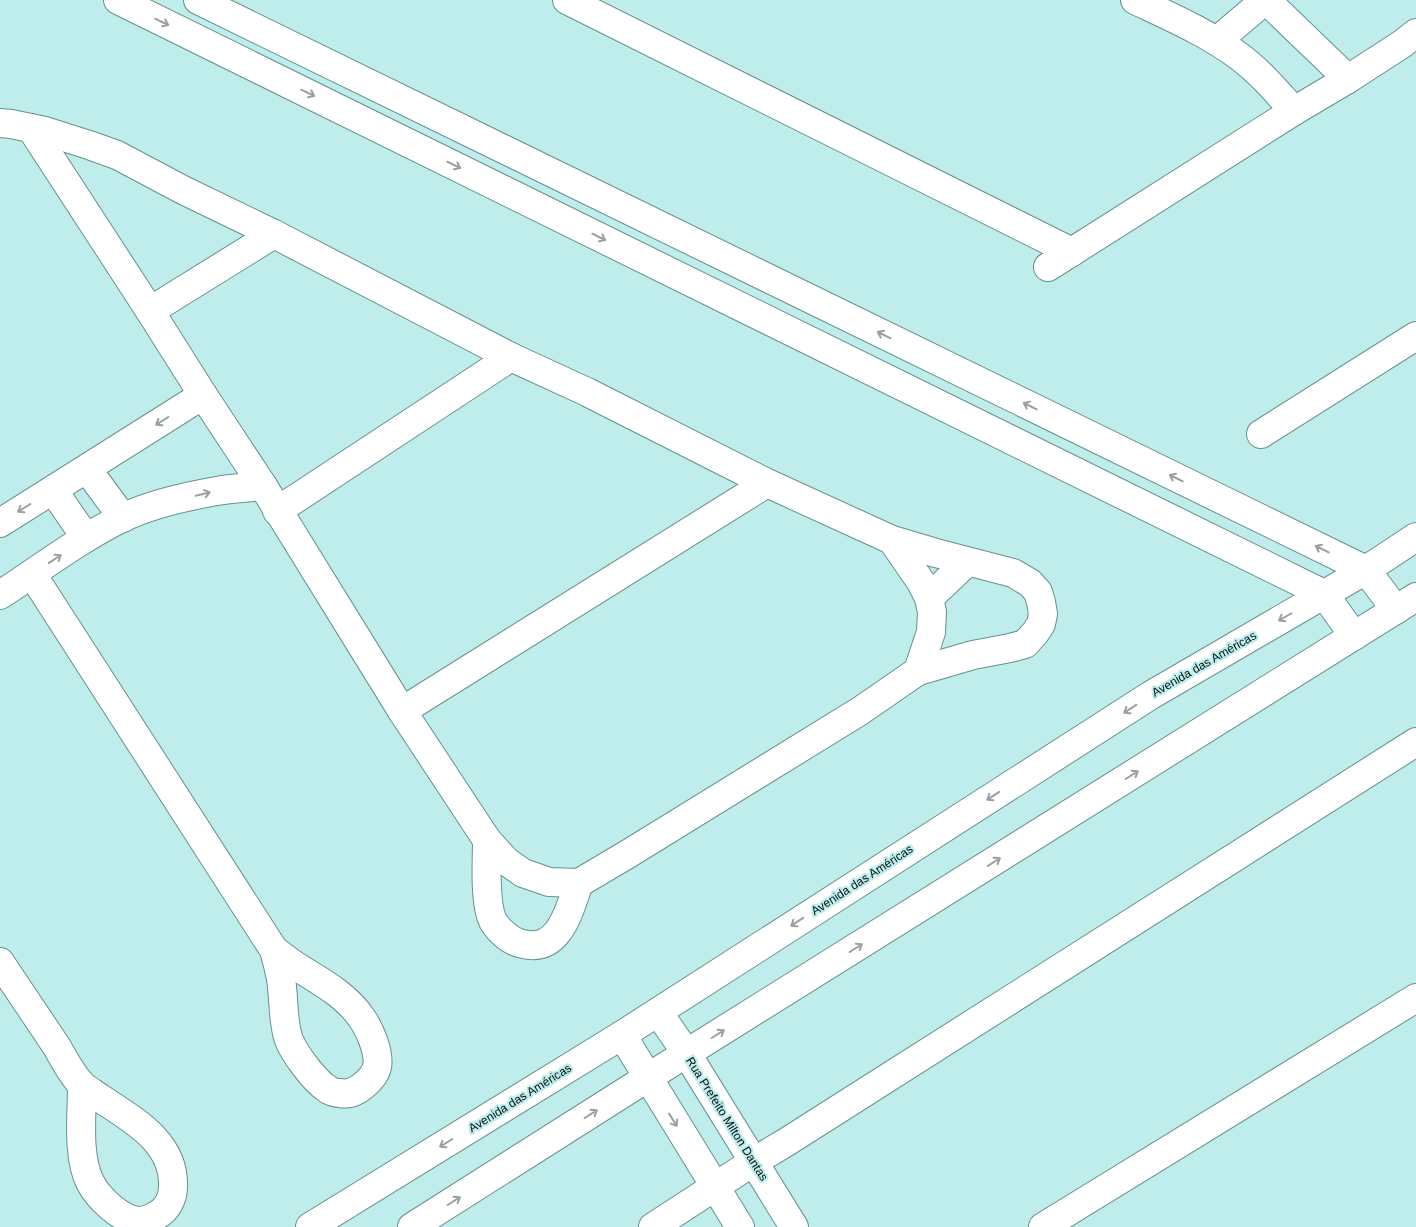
<svg xmlns="http://www.w3.org/2000/svg" width="1416" height="1227" font-family="Arial,sans-serif">
<rect width="100%" height="100%" fill="#bfedec"/>
<g fill="none" stroke-linecap="round" stroke-linejoin="round">
<g stroke="#659090" stroke-width="30">
<g id="minor">
<path d="M 118,0 L 1324,594 L 1354,636"/>
<path d="M 198,0 L 1366,570 L 1396,610"/>
<path d="M 567,0 L 1072,252"/>
<path d="M 1135,0 C 1171,17 1208,33 1240,57 C 1260,72 1277,92 1294,111"/>
<path d="M 1266,0 L 1348,79"/>
<path d="M 1217,41 L 1265,0"/>
<path d="M 0,123 L 11,124 L 45,131 L 89,145 L 117,155 L 183,190 L 274,234 L 511,357 L 587,392 L 767,483 L 892,540 L 936,553 L 1013,573 L 1030,583 L 1038,592 L 1041,602 L 1043,614 L 1041,624 L 1035,633 L 1025,644 L 1010,648 L 973,655 L 918,671"/>
<path d="M 31,128 L 150,311 L 203,395 L 263,486 L 402,711 L 487,840 L 506,861 L 523,873 L 549,882 L 579,883 L 628,854 L 860,711 L 918,671 L 931,632 L 932,612 L 929,598 L 921,582 L 892,540"/>
<path d="M 1048,267 L 1294,111 L 1348,79 L 1402,44 L 1416,33"/>
<path d="M 150,311 L 274,234"/>
<path d="M 1261,434 L 1416,336"/>
<path d="M 87,469 L 123,518"/>
<path d="M 53,490 L 86,538"/>
<path d="M 277,511 L 511,357"/>
<path d="M 0,523 L 203,395"/>
<path d="M 32,574 L 274,950 C 277,962 281,974 282,987 C 284,1004 283,1024 289,1040 C 294,1053 314,1080 326,1088 C 329,1091 335,1093 340,1093 C 349,1095 357,1091 364,1085 C 370,1080 375,1075 377,1067 C 380,1052 369,1028 361,1017 C 344,993 319,981 296,966 C 288,961 281,955 274,950"/>
<path d="M 0,595 C 40,569 79,539 122,518 C 149,505 188,496 217,491 C 232,488 248,488 263,486"/>
<path d="M 929,598 L 967,562"/>
<path d="M 402,711 L 767,483"/>
<path d="M 487,840 C 487,860 484,903 493,921 C 499,931 511,942 523,944 C 560,953 569,910 579,883"/>
<path d="M 0,962 C 19,990 38,1019 57,1047 C 63,1058 74,1077 82,1085 C 87,1090 95,1094 100,1098 C 133,1120 175,1142 173,1187 C 173,1198 167,1210 157,1215 C 151,1218 146,1221 139,1221 C 121,1220 98,1198 90,1182 C 77,1156 82,1115 82,1085"/>
<path d="M 310,1227 L 622,1035"/>
<path d="M 412,1227 L 647,1078"/>
<path d="M 653,1227 L 753,1162 L 785,1143 L 1416,742"/>
<path d="M 1043,1227 L 1416,998"/>
</g>
</g>
<g stroke="#659090" stroke-width="30">
<g id="tertiary">
<path d="M 658,1012 L 687,1054 L 794,1227"/>
<path d="M 647,1078 L 1416,597"/>
<path d="M 740,1227 L 622,1035 L 1151,695 L 1366,570 L 1416,537"/>
</g>
</g>
<use href="#minor" stroke="#fff" stroke-width="28"/>
<use href="#tertiary" stroke="#fff" stroke-width="28"/>
</g>
<defs><path id="oneway-shaft" d="M-6 0H5M1.5-3L5.5 0L1.5 3" fill="none" stroke-width="1.6" stroke-linecap="round" stroke-linejoin="round" transform="scale(1.25)"/></defs>
<g stroke="#9aa0a0">
<use href="#oneway-shaft" transform="translate(162 22) rotate(26)"/>
<use href="#oneway-shaft" transform="translate(308 93) rotate(26)"/>
<use href="#oneway-shaft" transform="translate(454 165) rotate(26)"/>
<use href="#oneway-shaft" transform="translate(599 237) rotate(26)"/>
<use href="#oneway-shaft" transform="translate(884 335) rotate(-154)"/>
<use href="#oneway-shaft" transform="translate(1030 406) rotate(-154)"/>
<use href="#oneway-shaft" transform="translate(162 421) rotate(148)"/>
<use href="#oneway-shaft" transform="translate(1176 478) rotate(-154)"/>
<use href="#oneway-shaft" transform="translate(203 494) rotate(-13)"/>
<use href="#oneway-shaft" transform="translate(24 508) rotate(148)"/>
<use href="#oneway-shaft" transform="translate(1322 549) rotate(-154)"/>
<use href="#oneway-shaft" transform="translate(55 559) rotate(-34)"/>
<use href="#oneway-shaft" transform="translate(1285 617) rotate(150)"/>
<use href="#oneway-shaft" transform="translate(1130 709) rotate(147)"/>
<use href="#oneway-shaft" transform="translate(1132 775) rotate(-32)"/>
<use href="#oneway-shaft" transform="translate(993 796) rotate(147)"/>
<use href="#oneway-shaft" transform="translate(994 862) rotate(-32)"/>
<use href="#oneway-shaft" transform="translate(797 922) rotate(147)"/>
<use href="#oneway-shaft" transform="translate(856 948) rotate(-32)"/>
<use href="#oneway-shaft" transform="translate(718 1034) rotate(-32)"/>
<use href="#oneway-shaft" transform="translate(591 1114) rotate(-32)"/>
<use href="#oneway-shaft" transform="translate(673 1120) rotate(58)"/>
<use href="#oneway-shaft" transform="translate(446 1143) rotate(148)"/>
<use href="#oneway-shaft" transform="translate(454 1201) rotate(-32)"/>
</g>
<g text-anchor="middle" stroke-width="4.5" stroke-linejoin="round" paint-order="stroke">
<g font-size="12" fill="#021111" stroke="#bfedec">
<text transform="translate(1204 664) rotate(-30)" y="4">Avenida das Américas</text>
<text transform="translate(862 880) rotate(-33)" y="4">Avenida das Américas</text>
<text transform="translate(520 1098) rotate(-32)" y="4">Avenida das Américas</text>
<text transform="translate(727 1119) rotate(58)" y="4">Rua Prefeito Milton Dantas</text>
</g>
</g>
</svg>
